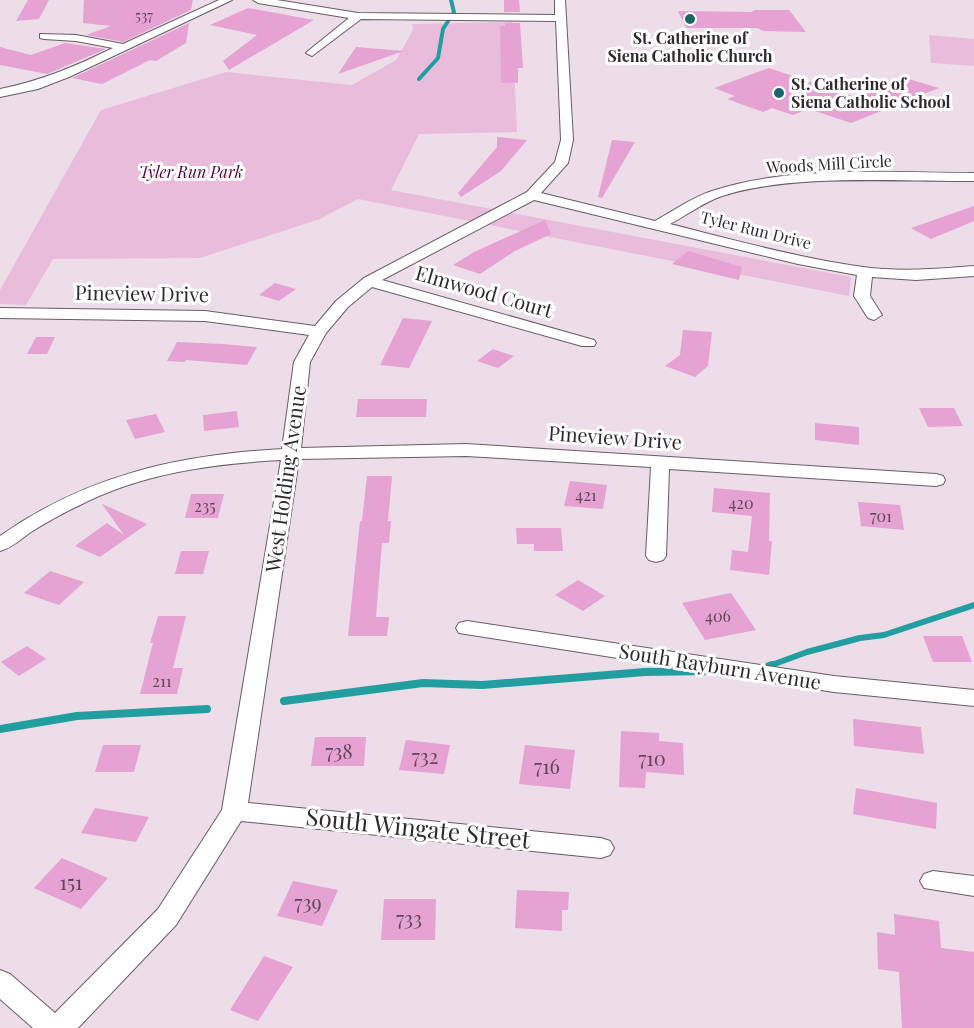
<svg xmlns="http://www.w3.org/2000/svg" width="974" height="1028" font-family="'Playfair Display',serif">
<rect width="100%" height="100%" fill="#ecdde8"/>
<g fill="#eabcdc">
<path d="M 512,22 L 517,132 L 419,134 L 391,190 L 851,277 L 849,296 L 358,199 L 320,219 L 200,258 L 53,259 L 26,305 L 0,304 L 0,290 L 101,110 L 226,72 L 352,85 L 396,60 L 413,30 L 412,24 Z"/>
<path d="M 929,35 L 974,39 L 974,66 L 931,63 Z"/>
</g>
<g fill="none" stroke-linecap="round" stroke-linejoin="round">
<path stroke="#229ea1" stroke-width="4" d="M 419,79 L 438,58 L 443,29 L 454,12 L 451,0"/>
<path stroke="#229ea1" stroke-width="6" d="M 769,666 L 807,652 L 860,638 L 884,635 L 974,605"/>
<g stroke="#229ea1" stroke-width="8">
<path d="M 769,666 L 772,665"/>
<path d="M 284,701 L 423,683 L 482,685 L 645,672 L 708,671"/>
<path d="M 0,729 L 77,716 L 207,709"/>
</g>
</g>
<g fill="#e5a2d3">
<path d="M 28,0 L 49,0 L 39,19 L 16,21 Z"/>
<path d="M 84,0 L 193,0 L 191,10 L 123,42 L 86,35 L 111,26 L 83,23 Z"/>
<path d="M 504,0 L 519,0 L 520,12 L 504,12 Z"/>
<path d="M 248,8 L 314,20 L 229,70 L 223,61 L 257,35 L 210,25 Z"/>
<path d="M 755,10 L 789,10 L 806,32 L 763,31 L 757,28 L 686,28 L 678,11 L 751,12 Z"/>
<path d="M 189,23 L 186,43 L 156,61 L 150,60 L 102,84 L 72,78 Z"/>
<path d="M 505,23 L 520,23 L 523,68 L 518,68 L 518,83 L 501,83 L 500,26 L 505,26 Z"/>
<path d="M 65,43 L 106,49 L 47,74 L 0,65 L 0,47 L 31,55 Z"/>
<path d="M 356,47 L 404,51 L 338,74 Z"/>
<path d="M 769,68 L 858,98 L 905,78 L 939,88 L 851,123 L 809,109 L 793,115 L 772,108 L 763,112 L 727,99 L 735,96 L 714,88 Z"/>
<path d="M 497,137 L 527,140 L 501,171 L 461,197 L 458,193 L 497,147 Z"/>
<path d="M 612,140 L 635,142 L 602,198 L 598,197 Z"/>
<path d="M 974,206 L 974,221 L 931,239 L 911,228 Z"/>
<path d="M 545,220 L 551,234 L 515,251 L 480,274 L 453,265 L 474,252 Z"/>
<path d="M 688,251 L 742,267 L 739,280 L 672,264 Z"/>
<path d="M 275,283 L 296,289 L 279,301 L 259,295 Z"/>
<path d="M 403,318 L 432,321 L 409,368 L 380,365 Z"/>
<path d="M 683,330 L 712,332 L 708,366 L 695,377 L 665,366 L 680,355 Z"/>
<path d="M 36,337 L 55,337 L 47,354 L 27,354 Z"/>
<path d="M 177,342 L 223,344 L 257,347 L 247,365 L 186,360 L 185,362 L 167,361 Z"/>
<path d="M 493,349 L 514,356 L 498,368 L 477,361 Z"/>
<path d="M 358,399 L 427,399 L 426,417 L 356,417 Z"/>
<path d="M 919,408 L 954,408 L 963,426 L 928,427 Z"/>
<path d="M 237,411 L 239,427 L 204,431 L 203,415 Z"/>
<path d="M 156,414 L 165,432 L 135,439 L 126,420 Z"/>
<path d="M 815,423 L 859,427 L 859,445 L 815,440 Z"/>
<path d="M 367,476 L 392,476 L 388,521 L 391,521 L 389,543 L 382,543 L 376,617 L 389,617 L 387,636 L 348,636 L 360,521 L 362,521 Z"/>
<path d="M 570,481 L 607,485 L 603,509 L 564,506 Z"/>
<path d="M 714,488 L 770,493 L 769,541 L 772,541 L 769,575 L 730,570 L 732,550 L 748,552 L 752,516 L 712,512 Z"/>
<path d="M 191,494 L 224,494 L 218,518 L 185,518 Z"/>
<path d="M 858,502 L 900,505 L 904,530 L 861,526 Z"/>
<path d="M 102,504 L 147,524 L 100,557 L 75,546 L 107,523 L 124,535 Z"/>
<path d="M 516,528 L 561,528 L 563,551 L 534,551 L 534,544 L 517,544 Z"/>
<path d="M 181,551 L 209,551 L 203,574 L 175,574 Z"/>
<path d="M 50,571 L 84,582 L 59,605 L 24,593 Z"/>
<path d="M 578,580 L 605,596 L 583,611 L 555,595 Z"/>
<path d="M 731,593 L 756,630 L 705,640 L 682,603 Z"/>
<path d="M 158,616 L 186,616 L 173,668 L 183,668 L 177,694 L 140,694 L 153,643 L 150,643 Z"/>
<path d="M 923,636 L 962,636 L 972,662 L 933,662 Z"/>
<path d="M 27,646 L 46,659 L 19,676 L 1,662 Z"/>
<path d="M 853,719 L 921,727 L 924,754 L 854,746 Z"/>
<path d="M 621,731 L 659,733 L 659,741 L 683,743 L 684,775 L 646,772 L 645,788 L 619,787 Z"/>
<path d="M 315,737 L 366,737 L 364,766 L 311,766 Z"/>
<path d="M 406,740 L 450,745 L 444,774 L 399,770 Z"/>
<path d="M 103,745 L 141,745 L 134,772 L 95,772 Z"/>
<path d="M 525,745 L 575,750 L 570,789 L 519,784 Z"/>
<path d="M 856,788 L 937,803 L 936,829 L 853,814 Z"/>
<path d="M 95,808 L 149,817 L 136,842 L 81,833 Z"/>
<path d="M 62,858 L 108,878 L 81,909 L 34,888 Z"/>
<path d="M 293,881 L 338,890 L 322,926 L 277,916 Z"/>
<path d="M 517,890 L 569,892 L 568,910 L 562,910 L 562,931 L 515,928 Z"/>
<path d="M 384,899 L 436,899 L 435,940 L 381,940 Z"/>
<path d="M 894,914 L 939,921 L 941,948 L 974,952 L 974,1028 L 902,1028 L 899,972 L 878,969 L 877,932 L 895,935 Z"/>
<path d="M 264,956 L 293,967 L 258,1021 L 230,1010 Z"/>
</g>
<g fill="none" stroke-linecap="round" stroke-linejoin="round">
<g stroke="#695c65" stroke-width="2">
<g id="minor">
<path d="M 219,0 L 232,0 L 69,77 L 38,89 L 0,97 L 0,89 C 41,81 76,66 113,48 L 76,41 L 44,39 L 40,38 L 40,34 L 76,35 L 123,44 Z"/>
<path d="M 253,0 L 277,0 L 358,13 L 555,15 L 555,0 L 565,0 L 573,140 L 568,163 L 541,193 L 655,221 C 673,211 693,197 712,191 C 789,165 893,173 974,173 L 974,181 C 899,182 793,173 722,196 C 704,202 687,215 670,224 C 734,240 798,258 863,267 C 900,272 937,269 974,266 L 974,276 L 916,280 L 872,277 L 870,296 L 882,315 L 874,320 L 868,318 L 854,296 L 857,275 L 798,264 L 534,200 L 382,280 L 594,340 L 596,343 L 594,346 L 582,346 L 372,287 L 348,307 L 326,333 L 310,362 L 301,448 L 466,444 L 936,474 L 943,476 L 945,480 L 943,484 L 936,486 L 669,469 L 666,556 L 663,560 L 656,562 L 649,560 L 646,556 L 651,467 L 466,456 L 299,459 L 248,803 L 601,838 L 610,841 L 614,848 L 610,855 L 601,858 L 241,821 L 176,925 L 78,1028 L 33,1028 L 0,999 L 0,970 L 10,974 L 55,1013 L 158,909 L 222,810 L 281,460 C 211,464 143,473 80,505 C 63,513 47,522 31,532 C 21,539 12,548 0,551 L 0,536 C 87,475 178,455 282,449 L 294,362 L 309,335 L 205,321 L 0,318 L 0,308 L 205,311 L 315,326 L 336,301 L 364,278 L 527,192 L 555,162 L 561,140 L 556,21 L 361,19 L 312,56 L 306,53 L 308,51 L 349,18 L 258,3 Z"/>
<path d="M 467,621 L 834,676 L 974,690 L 974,706 L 834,692 L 459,633 L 456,628 L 459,623 Z"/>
<path d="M 933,871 L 974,876 L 974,896 L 924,888 L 920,881 L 924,874 Z"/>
</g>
</g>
<use href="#minor" fill="#fff" fill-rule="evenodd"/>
</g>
<g fill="#186668" stroke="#fff" stroke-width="2">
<circle cx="690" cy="19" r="6"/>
<circle cx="779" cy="93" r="6"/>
</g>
<g text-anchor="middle" stroke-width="6" stroke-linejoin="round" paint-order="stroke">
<g font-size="14" fill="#5c4857">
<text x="144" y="21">537</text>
</g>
<g font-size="16" font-weight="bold" fill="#2f2a2e" stroke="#fff">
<text x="690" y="44">St. Catherine of<tspan x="690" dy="18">Siena Catholic Church</tspan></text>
<text x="791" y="90" text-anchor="start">St. Catherine of<tspan x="791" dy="18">Siena Catholic School</tspan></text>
</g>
<g font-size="16" fill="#2f2a2e" stroke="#fff">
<text transform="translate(829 164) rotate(-3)" y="6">Woods Mill Circle</text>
<text transform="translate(756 230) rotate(14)" y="6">Tyler Run Drive</text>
</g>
<g font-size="16" font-style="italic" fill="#4f0041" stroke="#fff">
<text x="191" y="178">Tyler Run Park</text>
</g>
<g font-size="16" fill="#5c4857">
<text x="586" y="501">421</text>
<text x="741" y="509">420</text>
<text x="205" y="512">235</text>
<text x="881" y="522">701</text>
<text x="718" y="622">406</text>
<text x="162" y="687">211</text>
</g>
<g font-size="20" fill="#2f2a2e" stroke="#fff">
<text transform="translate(484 292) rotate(16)" y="7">Elmwood Court</text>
<text transform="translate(142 294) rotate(1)" y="7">Pineview Drive</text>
<text transform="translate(615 438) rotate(4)" y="7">Pineview Drive</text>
<text transform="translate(286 479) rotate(-82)" y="7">West Holding Avenue</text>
<text transform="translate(720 667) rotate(9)" y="7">South Rayburn Avenue</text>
</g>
<g font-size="20" fill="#5c4857">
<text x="339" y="759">738</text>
<text x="425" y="764">732</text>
<text x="652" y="766">710</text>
<text x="547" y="774">716</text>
<text x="71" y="890">151</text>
<text x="308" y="910">739</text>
<text x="409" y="926">733</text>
</g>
<g font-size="24" fill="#2f2a2e" stroke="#fff">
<text transform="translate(418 829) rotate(6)" y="8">South Wingate Street</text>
</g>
</g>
</svg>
